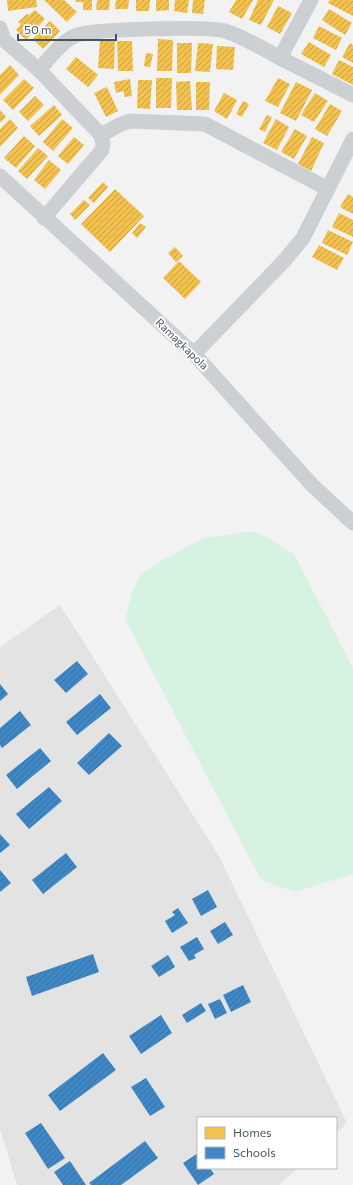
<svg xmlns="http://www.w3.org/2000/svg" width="353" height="1185" font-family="Commissioner,sans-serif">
<defs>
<pattern id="homes-hatch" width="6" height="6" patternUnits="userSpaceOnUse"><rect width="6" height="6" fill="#f2c14e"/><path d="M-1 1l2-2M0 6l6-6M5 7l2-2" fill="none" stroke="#c69f44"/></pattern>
<pattern id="schools-hatch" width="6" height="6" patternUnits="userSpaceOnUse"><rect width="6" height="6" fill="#3f88c5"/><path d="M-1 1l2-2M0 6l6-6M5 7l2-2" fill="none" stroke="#3772a3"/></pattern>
</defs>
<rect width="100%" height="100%" fill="#f2f2f2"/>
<path fill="#e3e3e4" d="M 60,605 L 219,856 L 347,1123 L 336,1133 L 336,1118 L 198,1118 L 198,1168 L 298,1168 L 279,1185 L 17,1185 L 0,1129 L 0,647 Z"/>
<path fill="#d5f3e0" d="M 255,531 L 294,554 L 353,668 L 353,874 L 295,892 L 261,880 L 125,619 L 133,590 L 141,574 L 161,561 L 204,538 Z"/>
<g fill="url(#homes-hatch)">
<path d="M 7,0 L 36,0 L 37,7 L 8,11 Z"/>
<path d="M 44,0 L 64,0 L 77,12 L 67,22 Z"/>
<path d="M 76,0 L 92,0 L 92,10 L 83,10 L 83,2 L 76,2 Z"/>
<path d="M 97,0 L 110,0 L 109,10 L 96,10 Z"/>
<path d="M 116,0 L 129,0 L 128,9 L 115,9 Z"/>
<path d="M 136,0 L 150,0 L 149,11 L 136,11 Z"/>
<path d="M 156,0 L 169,0 L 169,10 L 156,11 Z"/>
<path d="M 175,0 L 189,0 L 187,13 L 174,11 Z"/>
<path d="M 193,0 L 205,0 L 203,14 L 192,13 Z"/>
<path d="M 236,0 L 253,0 L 242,19 L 229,12 Z"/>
<path d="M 258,0 L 274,0 L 261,25 L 249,20 Z"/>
<path d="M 330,0 L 353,0 L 353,16 L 328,3 Z"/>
<path d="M 278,6 L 292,13 L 280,34 L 267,27 Z"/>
<path d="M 329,9 L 352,23 L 345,35 L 322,20 Z"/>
<path d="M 35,10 L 45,19 L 26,40 L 16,30 L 21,24 L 18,22 L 27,14 L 29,15 Z"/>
<path d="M 50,21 L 60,31 L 43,49 L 33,39 Z"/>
<path d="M 319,26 L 342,38 L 336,50 L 313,38 Z"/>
<path d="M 100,39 L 115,40 L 114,69 L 98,68 Z"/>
<path d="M 158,39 L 173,40 L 172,71 L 157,71 Z"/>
<path d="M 117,41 L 132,41 L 133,71 L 118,71 Z"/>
<path d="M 309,42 L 331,55 L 324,67 L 301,54 Z"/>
<path d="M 177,43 L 192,43 L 191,73 L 177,73 Z"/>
<path d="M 198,43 L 213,44 L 210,72 L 195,71 Z"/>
<path d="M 350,43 L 353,45 L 353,63 L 342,57 Z"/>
<path d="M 217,46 L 235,47 L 233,70 L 216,69 Z"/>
<path d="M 146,53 L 153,54 L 150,67 L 144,66 Z"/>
<path d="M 76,57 L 98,75 L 88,87 L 66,69 Z"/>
<path d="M 339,60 L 353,67 L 353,85 L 332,74 Z"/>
<path d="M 10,65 L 19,75 L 0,95 L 0,75 Z"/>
<path d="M 156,78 L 172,78 L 171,108 L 156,108 Z"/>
<path d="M 278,78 L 290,84 L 278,107 L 265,101 Z"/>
<path d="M 24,79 L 34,88 L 13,110 L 3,100 Z"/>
<path d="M 130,79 L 132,96 L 124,97 L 124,91 L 116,93 L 114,82 Z"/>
<path d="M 138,80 L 152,80 L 150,109 L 137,108 Z"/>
<path d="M 190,81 L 192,110 L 177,110 L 176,82 Z"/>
<path d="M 196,82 L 210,82 L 209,110 L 196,110 Z"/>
<path d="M 296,82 L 312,90 L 296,121 L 280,113 Z"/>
<path d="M 107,87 L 118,111 L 106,117 L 94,93 Z"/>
<path d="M 224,93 L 237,100 L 227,119 L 214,111 Z"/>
<path d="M 315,93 L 328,101 L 314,122 L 301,115 Z"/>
<path d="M 35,96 L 44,105 L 28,121 L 19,112 Z"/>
<path d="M 243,101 L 249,104 L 242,117 L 236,114 Z"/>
<path d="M 330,104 L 342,111 L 327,136 L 315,129 Z"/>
<path d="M 54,105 L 62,115 L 39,136 L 30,126 Z"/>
<path d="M 0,110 L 6,117 L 0,123 Z"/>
<path d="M 267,115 L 272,117 L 265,132 L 259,129 Z"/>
<path d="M 10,119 L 18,128 L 0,147 L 0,129 Z"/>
<path d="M 62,119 L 73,128 L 53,151 L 43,142 Z"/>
<path d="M 276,119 L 289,127 L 277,150 L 263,143 Z"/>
<path d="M 295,129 L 307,136 L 294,159 L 281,152 Z"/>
<path d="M 24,136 L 35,146 L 16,168 L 4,158 Z"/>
<path d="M 74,137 L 84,145 L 68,164 L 58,156 Z"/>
<path d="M 312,137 L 324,143 L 311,171 L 298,164 Z"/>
<path d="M 38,148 L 48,156 L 27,179 L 18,171 Z"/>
<path d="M 49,160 L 61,170 L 45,189 L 34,180 Z"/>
<path d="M 103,182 L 108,187 L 94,203 L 88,198 Z"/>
<path d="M 115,189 L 144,216 L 110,252 L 81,224 Z"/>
<path d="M 348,194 L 353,197 L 353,214 L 340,207 Z"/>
<path d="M 84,200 L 90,205 L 75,220 L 70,214 Z"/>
<path d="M 339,213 L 353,220 L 353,237 L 332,227 Z"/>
<path d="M 140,223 L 146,227 L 137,238 L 132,233 Z"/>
<path d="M 328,230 L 353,242 L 347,255 L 322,243 Z"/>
<path d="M 319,245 L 344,258 L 337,270 L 312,257 Z"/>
<path d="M 175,247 L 183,256 L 176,262 L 168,253 Z"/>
<path d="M 179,261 L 201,282 L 185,299 L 163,278 Z"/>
</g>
<g fill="url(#schools-hatch)">
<path d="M 77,661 L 88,674 L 66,693 L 54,680 Z"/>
<path d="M 0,684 L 8,694 L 0,701 Z"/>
<path d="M 100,694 L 111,708 L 77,735 L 66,722 Z"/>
<path d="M 20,711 L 31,725 L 2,748 L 0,745 L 0,728 Z"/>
<path d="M 109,733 L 122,746 L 89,775 L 77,763 Z"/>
<path d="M 40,748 L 51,761 L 17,789 L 6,775 Z"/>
<path d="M 49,787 L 62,801 L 29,829 L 16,814 Z"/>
<path d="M 0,834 L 10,845 L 0,853 Z"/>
<path d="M 66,853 L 77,867 L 43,894 L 32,880 Z"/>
<path d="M 0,870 L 11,883 L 0,892 Z"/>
<path d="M 208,890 L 217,907 L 201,916 L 192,899 Z"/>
<path d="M 178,908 L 188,923 L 172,933 L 165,921 L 175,915 L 172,912 Z"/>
<path d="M 225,922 L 233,935 L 218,944 L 210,931 Z"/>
<path d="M 197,937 L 204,949 L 194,955 L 196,958 L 189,961 L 180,947 Z"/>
<path d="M 93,954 L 99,972 L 32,996 L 26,977 Z"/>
<path d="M 168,955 L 175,967 L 159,977 L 151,966 Z"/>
<path d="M 243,985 L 251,1002 L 231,1012 L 223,995 Z"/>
<path d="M 220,999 L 227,1013 L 215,1019 L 208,1004 Z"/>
<path d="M 201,1003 L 206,1011 L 187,1023 L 182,1015 Z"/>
<path d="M 161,1015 L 172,1033 L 141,1054 L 129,1036 Z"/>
<path d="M 103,1053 L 116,1070 L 60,1111 L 48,1095 Z"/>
<path d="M 146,1078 L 165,1107 L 150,1116 L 131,1087 Z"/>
<path d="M 41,1123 L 65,1158 L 48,1169 L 25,1133 Z"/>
<path d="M 145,1141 L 158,1158 L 121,1185 L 91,1185 L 89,1183 Z"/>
<path d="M 198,1153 L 198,1168 L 210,1168 L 214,1174 L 198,1185 L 183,1163 Z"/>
<path d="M 70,1161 L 86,1185 L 63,1185 L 54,1172 Z"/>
</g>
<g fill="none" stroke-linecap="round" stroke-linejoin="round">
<g stroke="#cdd0d3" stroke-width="15">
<path d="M 0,28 L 4,40 L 39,70 L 101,135 L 103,144 L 102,150 L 44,218"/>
<path d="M 280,58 L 353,95"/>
<path d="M 39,70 C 50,58 61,41 77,35 C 93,29 208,26 225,31 C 244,37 262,48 280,58 L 311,0"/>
<path d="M 101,135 L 119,125 L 130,121 L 205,124 L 328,189"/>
<path d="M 0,176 L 194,354 L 312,485 L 353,523"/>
<path d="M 194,354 L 284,261 L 303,238 L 353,139"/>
</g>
</g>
<g text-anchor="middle" stroke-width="4" stroke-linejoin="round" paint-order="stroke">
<g font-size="11" fill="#475460" stroke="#fff">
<text transform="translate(182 344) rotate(44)" y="4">Ramagkapola</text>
</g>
</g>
<rect x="197" y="1117" width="140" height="52" fill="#ffffff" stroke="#b5bbbf"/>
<rect x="205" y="1127" width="20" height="12" fill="#f2c14e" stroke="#b5bbbf"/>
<text x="233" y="1137" font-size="12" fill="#475460">Homes</text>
<rect x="205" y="1147" width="20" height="12" fill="#3f88c5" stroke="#b5bbbf"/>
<text x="233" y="1157" font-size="12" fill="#475460">Schools</text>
<path d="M18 34v6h98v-6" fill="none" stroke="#475460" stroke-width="2"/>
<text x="24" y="34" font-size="12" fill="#475460" stroke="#ffffff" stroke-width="3" paint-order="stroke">50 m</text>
</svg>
